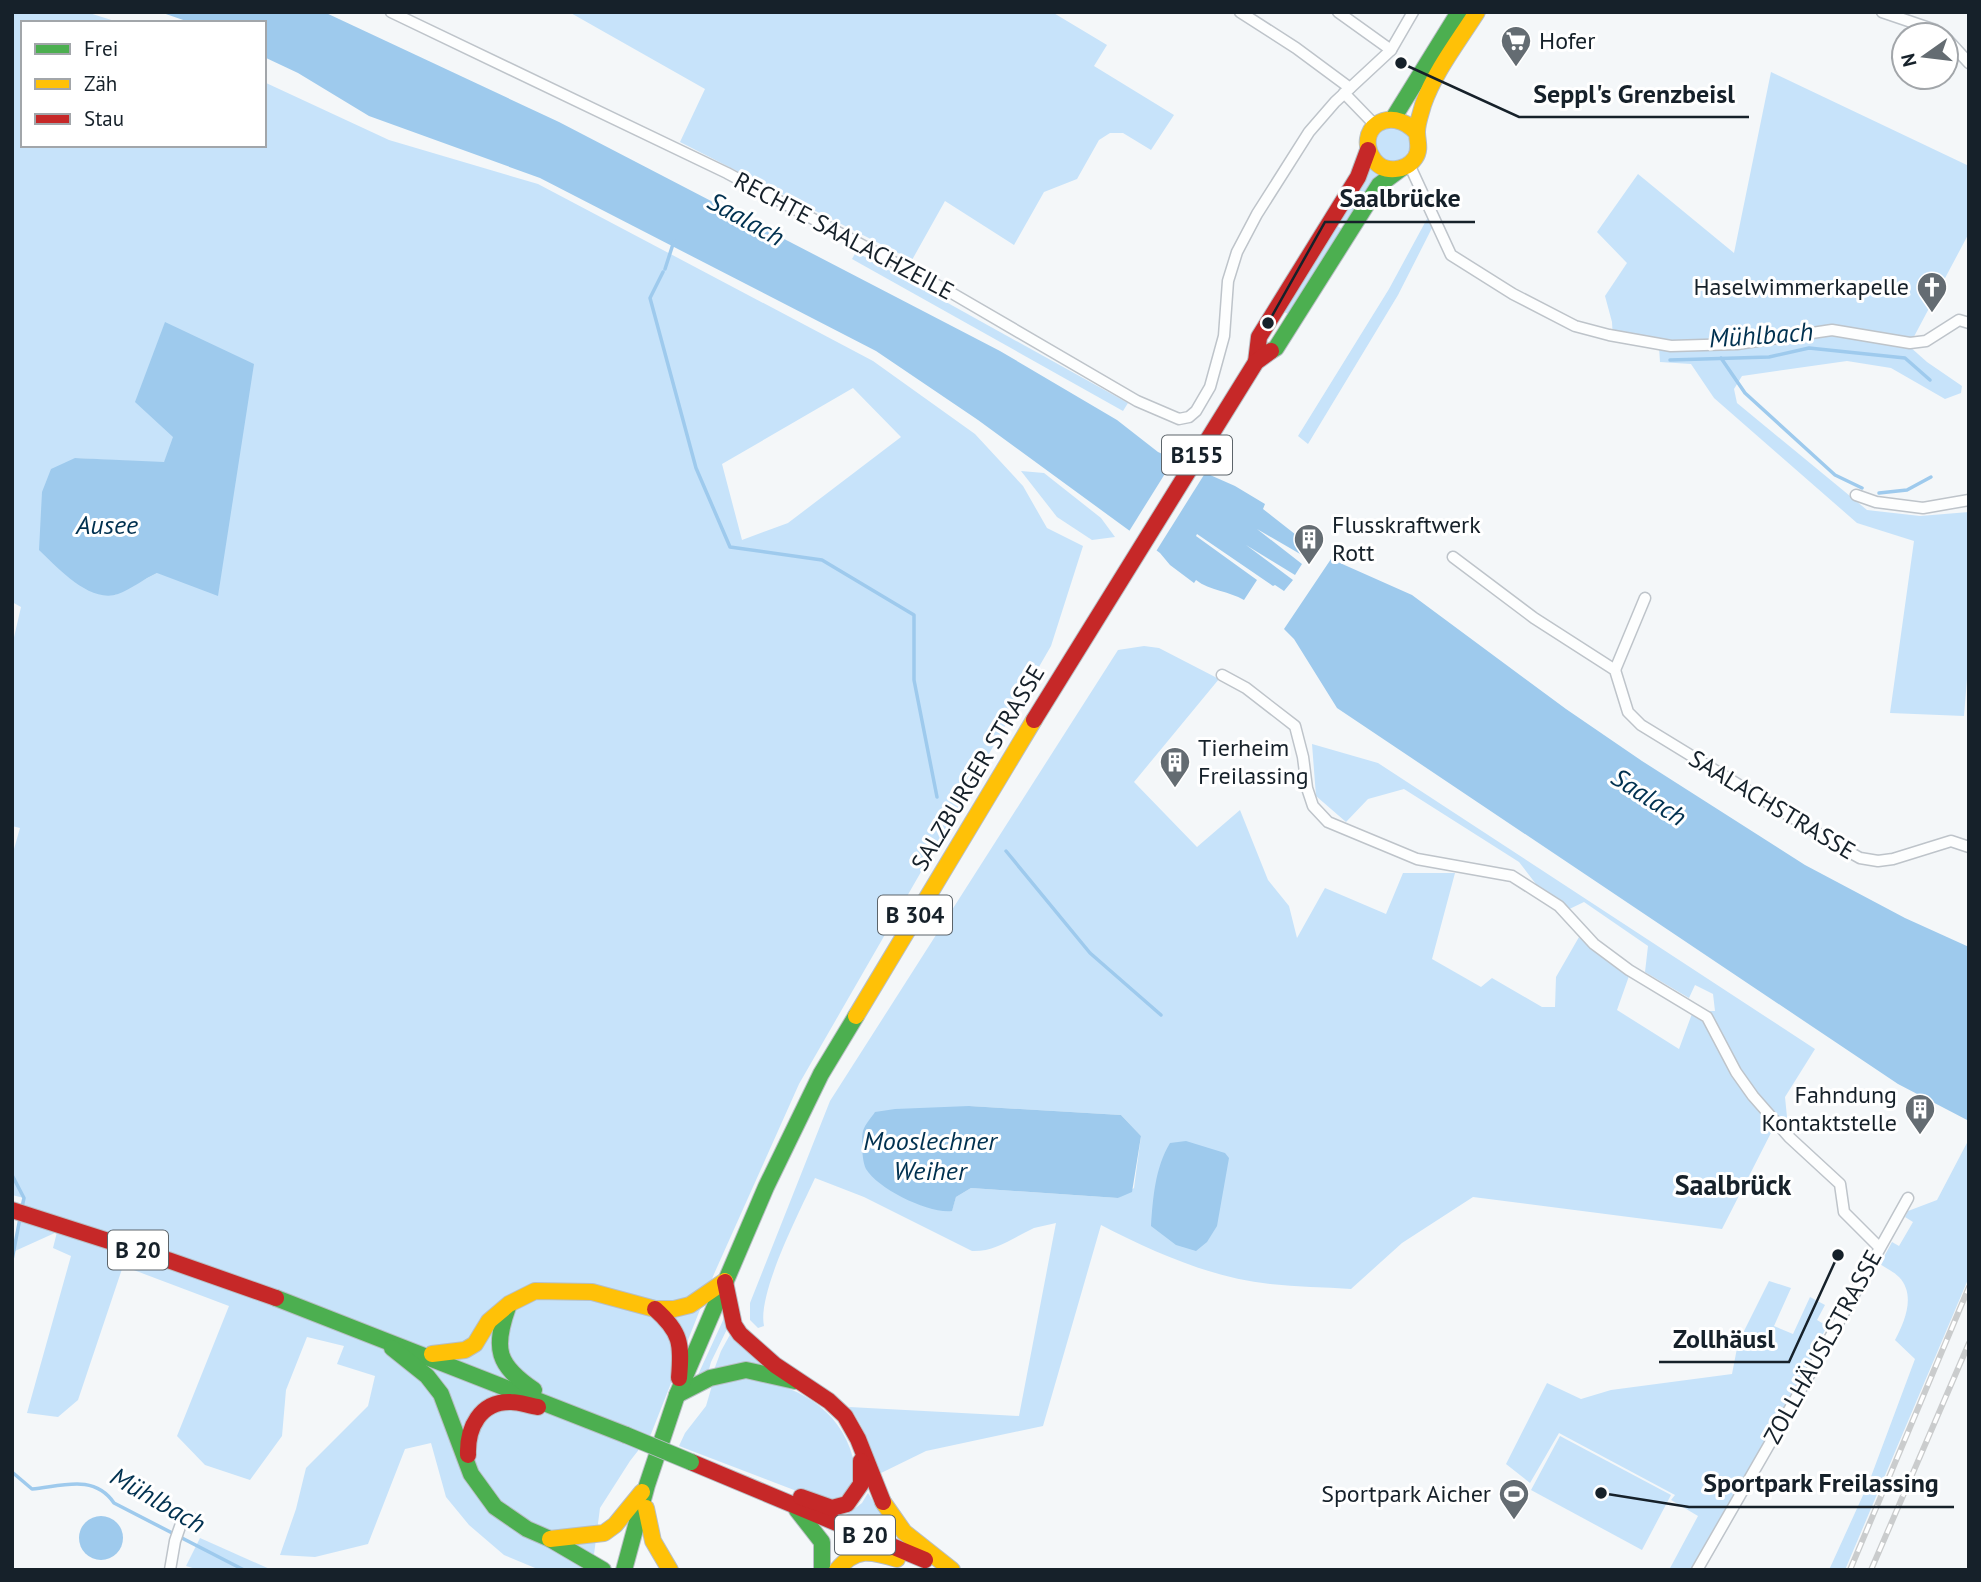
<svg xmlns="http://www.w3.org/2000/svg" width="1981" height="1582" font-family="'PT Sans',sans-serif">
<rect width="100%" height="100%" fill="#f4f7f9"/>
<g fill="#c7e3fa" fill-rule="evenodd">
<path d="M 12,12 L 86,12 L 121,23 L 23,23 L 23,145 L 264,145 L 264,82 L 389,140 L 538,184 L 873,361 L 975,434 L 1023,486 L 1047,528 L 1083,546 L 1051,646 L 799,1084 L 714,1274 L 651,1434 L 630,1461 L 600,1508 L 592,1570 L 540,1570 L 504,1555 L 469,1525 L 446,1497 L 431,1443 L 405,1449 L 368,1544 L 315,1557 L 280,1555 L 296,1509 L 306,1468 L 368,1406 L 375,1376 L 337,1364 L 344,1346 L 307,1337 L 286,1390 L 282,1436 L 250,1480 L 205,1465 L 177,1436 L 229,1306 L 123,1266 L 78,1400 L 58,1417 L 27,1413 L 71,1256 L 53,1248 L 57,1232 L 15,1251 L 24,1198 L 12,1195 L 12,856 L 20,828 L 12,826 L 12,646 L 21,607 L 12,602 ZM 853,388 L 901,437 L 788,523 L 742,540 L 722,464 ZM 174,437 L 157,573 L 115,595 L 75,458 L 164,463 Z"/>
<path d="M 569,12 L 1052,12 L 1107,45 L 1094,66 L 1174,115 L 1151,150 L 1123,133 L 1110,133 L 1099,140 L 1077,179 L 1044,192 L 1014,245 L 945,201 L 912,260 L 680,142 L 705,89 Z"/>
<path d="M 1771,72 L 1969,166 L 1969,233 L 1909,346 L 1927,362 L 1962,386 L 1961,393 L 1945,399 L 1891,368 L 1847,361 L 1742,376 L 1734,389 L 1737,403 L 1867,510 L 1920,516 L 1969,512 L 1969,654 L 1964,716 L 1890,713 L 1914,541 L 1857,523 L 1714,398 L 1691,364 L 1660,362 L 1659,347 L 1613,340 L 1612,322 L 1605,296 L 1627,263 L 1597,232 L 1638,174 L 1734,253 Z"/>
<circle cx="1393" cy="144" r="17"/>
<path d="M 1369,168 L 1379,175 L 1346,224 L 1339,220 Z"/>
<path d="M 1428,217 L 1432,228 L 1398,295 L 1308,444 L 1298,436 L 1389,289 Z"/>
<path d="M 1336,225 L 1342,229 L 1290,315 L 1282,311 Z"/>
<path d="M 856,252 L 1128,403 L 1123,411 L 852,259 Z"/>
<path d="M 1021,471 L 1044,473 L 1101,518 L 1115,537 L 1092,540 L 1057,517 Z"/>
<path d="M 1144,646 L 1159,648 L 1219,679 L 1134,782 L 1197,847 L 1240,810 L 1268,880 L 1289,906 L 1297,938 L 1325,888 L 1386,914 L 1403,873 L 1455,873 L 1432,959 L 1481,987 L 1492,978 L 1542,1007 L 1555,1007 L 1556,977 L 1579,937 L 1629,976 L 1617,1010 L 1679,1049 L 1693,1011 L 1715,1011 L 1713,994 L 1695,985 L 1689,998 L 1645,972 L 1648,946 L 1584,902 L 1559,914 L 1519,862 L 1404,789 L 1368,799 L 1346,822 L 1316,796 L 1312,744 L 1378,763 L 1815,1049 L 1785,1097 L 1789,1137 L 1776,1123 L 1722,1229 L 1473,1197 L 1402,1243 L 1351,1289 C 1324,1287 1297,1287 1270,1284 C 1212,1278 1153,1252 1101,1225 L 1043,1426 L 926,1451 L 879,1474 C 871,1449 865,1427 849,1407 L 1019,1416 L 1056,1223 C 1049,1225 1041,1226 1034,1228 C 1014,1237 995,1252 972,1251 L 864,1197 L 815,1178 C 800,1211 757,1293 764,1326 L 758,1328 L 750,1320 L 750,1303 L 830,1101 L 1118,650 ZM 969,1106 L 1121,1115 L 1141,1136 L 1134,1188 L 1118,1198 L 971,1188 L 956,1197 L 952,1210 Z"/>
<path d="M 1969,1139 L 1969,1277 L 1845,1570 L 1829,1570 L 1869,1482 L 1915,1359 L 1895,1340 C 1905,1321 1916,1295 1899,1277 C 1894,1272 1886,1268 1880,1264 L 1892,1242 L 1899,1246 L 1913,1222 L 1905,1217 L 1908,1211 L 1937,1200 Z"/>
<path d="M 1769,1281 L 1791,1288 L 1774,1326 L 1793,1334 L 1810,1297 L 1825,1305 L 1817,1320 L 1827,1326 L 1795,1389 L 1690,1570 L 1669,1570 L 1698,1516 L 1671,1500 L 1675,1495 L 1559,1433 L 1530,1483 L 1506,1464 L 1547,1383 L 1581,1399 L 1611,1390 L 1732,1374 L 1738,1343 Z"/>
<path d="M 725,1316 L 729,1325 L 711,1362 L 708,1373 L 697,1377 Z"/>
<path d="M 732,1331 L 773,1366 L 714,1370 L 721,1351 Z"/>
<path d="M 738,1376 C 800,1384 850,1411 857,1479 C 843,1498 839,1501 815,1498 L 679,1446 L 685,1433 L 706,1406 L 713,1382 Z"/>
<path d="M 1560,1436 L 1671,1495 L 1642,1550 L 1531,1490 Z"/>
<path d="M 868,1493 L 893,1533 L 892,1535 L 847,1517 L 846,1515 L 862,1503 Z"/>
<path d="M 200,1538 L 272,1570 L 199,1570 L 186,1566 Z"/>
</g>
<g fill="#9ecaed">
<path d="M 160,12 L 324,12 L 559,122 L 1000,351 L 1117,420 L 1158,452 L 1235,486 L 1265,504 L 1263,509 L 1314,549 L 1307,558 L 1257,529 L 1302,564 L 1295,575 L 1246,545 L 1293,580 L 1284,591 L 1275,585 L 1273,586 L 1197,534 L 1196,536 L 1257,580 L 1244,600 C 1229,591 1210,591 1196,580 L 1194,583 L 1170,565 L 1160,553 L 978,420 L 876,351 L 540,178 L 369,116 L 298,73 L 264,57 L 264,23 L 192,23 Z"/>
<path d="M 165,322 L 254,364 L 218,596 L 157,573 C 144,579 131,589 118,594 C 90,604 57,567 39,550 L 42,492 L 51,469 L 75,458 L 164,462 L 173,437 L 135,402 Z"/>
<path d="M 1331,559 L 1412,595 L 1566,709 L 1642,761 L 1805,865 L 1905,918 L 1969,947 L 1969,1121 L 1898,1084 L 1337,708 L 1294,639 L 1284,629 Z"/>
<path d="M 969,1106 L 1121,1115 L 1141,1136 L 1132,1192 L 1118,1198 L 971,1188 L 956,1197 L 952,1211 C 929,1214 878,1189 866,1169 C 862,1161 861,1139 863,1131 C 865,1124 872,1117 875,1112 L 895,1109 Z"/>
<path d="M 1186,1141 L 1225,1153 L 1229,1158 L 1217,1226 L 1207,1242 L 1196,1251 L 1176,1245 L 1151,1226 C 1153,1198 1155,1168 1170,1143 Z"/>
<circle cx="101" cy="1538" r="22"/>
</g>
<path fill="#f4f7f9" d="M 1176,456 L 1207,470 L 1155,553 L 1128,533 Z"/>
<g fill="none" stroke-linecap="round" stroke-linejoin="round">
<g stroke="#9ecaed" stroke-width="3.5">
<path d="M 665,269 L 674,241"/>
<path d="M 663,272 L 650,298 L 696,468 L 730,547 L 822,560 L 914,615 L 914,680 L 937,797"/>
<path d="M 1721,358 L 1745,393 L 1835,475 L 1862,488"/>
<path d="M 1670,360 L 1769,357 L 1809,348 L 1905,358 L 1930,380"/>
<path d="M 1879,493 L 1907,490 L 1931,477"/>
<path d="M 1006,851 L 1090,953 L 1161,1015"/>
<path d="M 12,1175 L 24,1198 L 22,1207"/>
<path d="M 12,1260 L 20,1218"/>
<path d="M 12,1472 L 32,1489 C 63,1486 94,1474 114,1503 L 244,1570"/>
</g>
<g stroke="#bec4ca" stroke-width="13">
<g id="street">
<path d="M 391,12 L 727,173 L 950,292 L 1137,401 L 1179,419 L 1189,417 L 1196,411 L 1210,387 L 1224,336 L 1228,281 L 1237,252 L 1257,214 L 1309,132 L 1335,102 L 1391,50 L 1413,12"/>
<path d="M 1240,12 L 1296,48 L 1350,88"/>
<path d="M 1338,12 L 1391,50"/>
<path d="M 1882,12 L 1935,30 L 1942,35"/>
<path d="M 1946,38 L 1969,63"/>
<path d="M 1344,93 L 1375,125"/>
<path d="M 1409,164 L 1451,255 L 1513,294 L 1575,326 L 1609,335 L 1671,346 L 1737,344 L 1832,330 L 1910,343 L 1926,341 L 1959,320 L 1969,323"/>
<path d="M 1856,495 L 1876,502 L 1923,508 L 1969,500"/>
<path d="M 1453,557 L 1534,618 L 1615,670 L 1628,712 L 1641,725 L 1842,848 L 1860,858 L 1878,861 L 1893,859 L 1951,841 L 1969,847"/>
<path d="M 1615,670 L 1645,598"/>
<path d="M 1222,675 L 1246,688 L 1295,726 L 1303,757 L 1307,788 L 1313,806 L 1328,822 L 1417,859 L 1512,876 L 1559,906 L 1594,944 L 1629,970 L 1707,1017 L 1736,1072 L 1753,1096 L 1789,1137 L 1840,1184 L 1844,1212 L 1879,1247"/>
<path d="M 170,1570 L 175,1541 L 183,1518 L 188,1517 L 193,1519"/>
<path d="M 1697,1570 L 1804,1384 L 1908,1198"/>
</g>
</g>
<g stroke="#b8bfc5" stroke-width="18">
<g id="fast">
<path d="M 1394,117 L 1459,12"/>
<path d="M 1271,351 L 1276,348 L 1379,185 L 1402,168"/>
<path d="M 276,1298 L 626,1435"/>
<path d="M 508,1307 C 493,1349 497,1365 534,1390"/>
<path d="M 392,1348 L 427,1376 L 441,1394 L 471,1474 L 495,1507 L 527,1529 L 550,1539 L 603,1570"/>
<path d="M 677,1395 L 710,1378 L 746,1370 L 795,1381"/>
<path d="M 797,1510 L 822,1542 L 822,1570"/>
<path d="M 624,1570 L 647,1485 L 677,1395 L 766,1187 L 821,1074 L 856,1016"/>
</g>
</g>
<g stroke="#b8bfc5" stroke-width="18">
<g id="slow">
<path d="M 1417,133 C 1389,102 1353,131 1374,160 C 1384,174 1406,171 1415,158 C 1421,149 1417,141 1417,132 C 1417,123 1421,113 1423,105 C 1435,71 1458,42 1477,12"/>
<path d="M 856,1016 L 1034,720"/>
<path d="M 432,1354 L 465,1350 L 475,1344 L 489,1321 L 509,1304 L 535,1291 L 592,1292 L 655,1309 L 674,1309 L 690,1305 L 725,1281"/>
<path d="M 883,1502 L 904,1532 L 952,1570"/>
<path d="M 646,1508 L 653,1541 L 670,1570"/>
<path d="M 550,1539 L 604,1533 L 615,1525 L 642,1492"/>
<path d="M 837,1570 C 856,1547 871,1551 897,1559"/>
</g>
</g>
<g stroke="#b8bfc5" stroke-width="18">
<g id="jam">
<path d="M 1256,362 L 1259,337 L 1358,177 L 1368,150"/>
<path d="M 1034,720 L 1256,362 L 1271,351"/>
<path d="M 12,1210 L 168,1260 L 276,1298"/>
<path d="M 725,1282 L 734,1325 L 740,1334 L 775,1365 L 829,1401 L 845,1416 L 858,1439 L 883,1502"/>
<path d="M 655,1309 C 681,1332 682,1344 679,1378"/>
<path d="M 468,1455 C 467,1428 480,1401 511,1402 C 520,1402 529,1406 538,1407"/>
<path d="M 691,1462 L 925,1560"/>
<path d="M 801,1497 L 832,1508 L 847,1504 L 861,1484 L 861,1461"/>
</g>
</g>
<use href="#street" stroke="#fdfefe" stroke-width="10"/>
<use href="#fast" stroke="#4caf50" stroke-width="16"/>
<use href="#slow" stroke="#ffc107" stroke-width="16"/>
<use href="#jam" stroke="#c62828" stroke-width="16"/>
<g stroke="#cacccd" stroke-width="6">
<g id="rail">
<path d="M 1850,1570 L 1969,1287"/>
<path d="M 1871,1570 L 1969,1343"/>
</g>
</g>
<use href="#rail" stroke="#fff" stroke-width="3.5" stroke-dasharray="10" stroke-linecap="butt"/>
<g stroke="#b8bfc5" stroke-width="18" stroke-linecap="butt">
<path id="fast-bridge" d="M 626,1435 L 691,1462"/>
</g>
<use href="#fast-bridge" stroke="#4caf50" stroke-width="16"/>
</g>
<defs>
<g id="supermarket-pin" transform="scale(1.575)"><path d="M0 17L-7.5 6A9.5 9.5 0 1 1 7.5 6Z" fill="#646c72" stroke="#fff"/><path d="M-6-5.5h2.5l.6 2H6L4.5 2H-2.5L-4.4-4H-6ZM-1.5 3.2a1.3 1.3 0 1 0 .1 0ZM3 3.2a1.3 1.3 0 1 0 .1 0Z" fill="#fff"/></g>
<g id="church-pin" transform="scale(1.575)"><path d="M0 17L-7.5 6A9.5 9.5 0 1 1 7.5 6Z" fill="#646c72" stroke="#fff"/><path d="M-1.2-6h2.4v3.5h3.3v2.4h-3.3V6h-2.4V-.1h-3.3v-2.4h3.3Z" fill="#fff"/></g>
<g id="building-pin" transform="scale(1.575)"><path d="M0 17L-7.5 6A9.5 9.5 0 1 1 7.5 6Z" fill="#646c72" stroke="#fff"/><path d="M-4-6H4V6H1V3H-1V6H-4ZM-2.5-4.3h1.7v1.8h-1.7ZM.8-4.3h1.7v1.8H.8ZM-2.5-1h1.7V.8h-1.7ZM.8-1h1.7V.8H.8Z" fill="#fff"/></g>
<g id="stadium-pin" transform="scale(1.575)"><path d="M0 17L-7.5 6A9.5 9.5 0 1 1 7.5 6Z" fill="#646c72" stroke="#fff"/><path d="M0-5a6.5 5 0 1 0 0 10a6.5 5 0 1 0 0-10ZM-3.5-1.8h7v3.6h-7Z" fill="#fff"/></g>
</defs>
<g fill-rule="evenodd">
<use href="#supermarket-pin" x="1516" y="41"/>
<use href="#church-pin" x="1932" y="287"/>
<use href="#building-pin" x="1309" y="539"/>
<use href="#building-pin" x="1175" y="762"/>
<use href="#building-pin" x="1920" y="1109"/>
<use href="#stadium-pin" x="1514" y="1494"/>
</g>
<g text-anchor="middle" stroke-width="6" stroke-linejoin="round" paint-order="stroke">
<g fill="#fff" stroke="#5c646a" stroke-width="2">
<rect x="1162" y="435.5" width="70" height="39" rx="5"/>
<rect x="878" y="895.5" width="74" height="39" rx="5"/>
<rect x="108" y="1230.5" width="60" height="39" rx="5"/>
<rect x="835" y="1515.5" width="60" height="39" rx="5"/>
</g>
<g font-size="23" font-weight="bold" fill="#16212a">
<text x="1197" y="463">B155</text>
<text x="915" y="923">B 304</text>
<text x="138" y="1258">B 20</text>
<text x="865" y="1543">B 20</text>
</g>
<g font-size="24" fill="#16212a" stroke="#fff" text-anchor="start">
<text x="1539" y="49">Hofer</text>
<text x="1909" y="295" text-anchor="end">Haselwimmerkapelle</text>
<text x="1332" y="533">Flusskraftwerk<tspan x="1332" dy="28">Rott</tspan></text>
<text x="1198" y="756">Tierheim<tspan x="1198" dy="28">Freilassing</tspan></text>
<text x="1897" y="1103" text-anchor="end">Fahndung<tspan x="1897" dy="28">Kontaktstelle</tspan></text>
<text x="1491" y="1502" text-anchor="end">Sportpark Aicher</text>
</g>
<g font-size="24" fill="#16212a" stroke="#fff">
<text transform="translate(844 236) rotate(28)" y="8">RECHTE SAALACHZEILE</text>
<text transform="translate(978 768) rotate(-59)" y="8">SALZBURGER STRASSE</text>
<text transform="translate(1772 805) rotate(31)" y="8">SAALACHSTRASSE</text>
<text transform="translate(1823 1347) rotate(-61)" y="8">ZOLLHÄUSLSTRASSE</text>
</g>
<g font-size="26" font-style="italic" fill="#003150" stroke="#fff">
<text transform="translate(746 219) rotate(29)" y="9">Saalach</text>
<text transform="translate(1761 335) rotate(-4)" y="9">Mühlbach</text>
<text x="107" y="534">Ausee</text>
<text transform="translate(1649 797) rotate(33)" y="9">Saalach</text>
<text x="930" y="1150">Mooslechner<tspan x="930" dy="30">Weiher</tspan></text>
<text transform="translate(158 1500) rotate(30)" y="9">Mühlbach</text>
</g>
<g font-size="28" font-weight="bold" fill="#16212a" stroke="#fff">
<text x="1733" y="1195">Saalbrück</text>
</g>
</g>
<path fill="none" stroke="#16212a" stroke-width="2.5" d="M1401 63L1519 117H1749M1268 323L1325 222H1475M1838 1255L1789 1362H1659M1601 1493L1689 1507H1954"/>
<g fill="#16212a" stroke="#fff" stroke-width="2.5">
<circle cx="1401" cy="63" r="7"/>
<circle cx="1268" cy="323" r="7"/>
<circle cx="1838" cy="1255" r="7"/>
<circle cx="1601" cy="1493" r="7"/>
</g>
<g font-size="26" text-anchor="middle" font-weight="bold" fill="#16212a" stroke="#fff" stroke-width="6" stroke-linejoin="round" paint-order="stroke">
<text x="1634" y="103">Seppl's Grenzbeisl</text>
<text x="1400" y="207">Saalbrücke</text>
<text x="1724" y="1348">Zollhäusl</text>
<text x="1821" y="1492">Sportpark Freilassing</text>
</g>
<rect width="1981" height="1582" fill="none" stroke="#16212a" stroke-width="28"/>
<rect x="21" y="21" width="245" height="126" fill="#ffffff" stroke="#a2a6aa" stroke-width="2"/>
<rect x="35" y="44" width="35" height="10" fill="#4caf50" stroke="#a2a6aa" stroke-width="2"/>
<text x="84" y="56" font-size="21" fill="#16212a">Frei</text>
<rect x="35" y="79" width="35" height="10" fill="#ffc107" stroke="#a2a6aa" stroke-width="2"/>
<text x="84" y="91" font-size="21" fill="#16212a">Zäh</text>
<rect x="35" y="114" width="35" height="10" fill="#c62828" stroke="#a2a6aa" stroke-width="2"/>
<text x="84" y="126" font-size="21" fill="#16212a">Stau</text>
<g transform="translate(1925 56) rotate(256)"><circle r="33" fill="#ffffff" stroke="#a2a6aa" stroke-width="2"/>
<path d="M0-5L12 26L0 18L-12 26Z" fill="#646c72"/>
<text y="-10" font-size="19" font-weight="bold" text-anchor="middle" fill="#16212a">N</text>
</g>
</svg>
